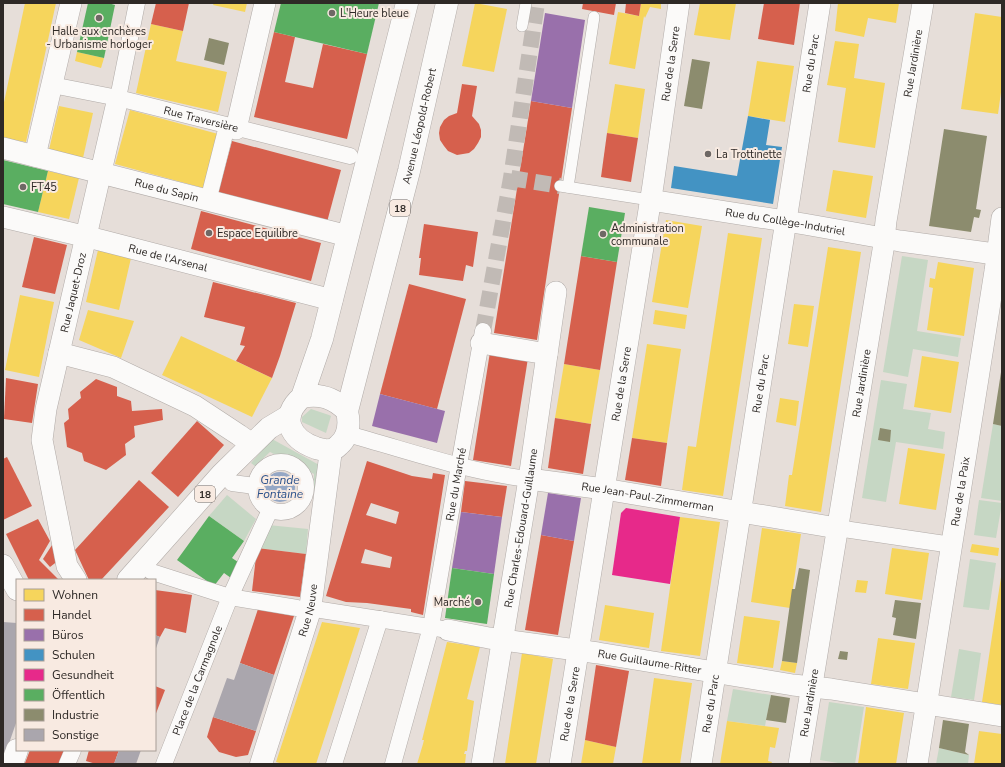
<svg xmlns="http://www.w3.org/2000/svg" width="1005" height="767" font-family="'Nunito Sans',sans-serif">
<rect width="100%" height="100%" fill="#e6ded9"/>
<g fill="#c6d7c4">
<path d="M 902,256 L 928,260 L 917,331 L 961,338 L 958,357 L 913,349 L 908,377 L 883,372 Z"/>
<path d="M 881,380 L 907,384 L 903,409 L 931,413 L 928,429 L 945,432 L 943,449 L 896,442 L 886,502 L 862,498 Z"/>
<path d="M 311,409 L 329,415 L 331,416 L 326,433 L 302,422 L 302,417 Z"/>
<path d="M 993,424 L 1002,426 L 1002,501 L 981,498 Z"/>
<path d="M 272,439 L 321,466 L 319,496 L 313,492 L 314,474 L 270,452 L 255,466 L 251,463 Z"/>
<path d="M 227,495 L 256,519 L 244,541 L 209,516 Z"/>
<path d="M 979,500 L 1002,503 L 996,538 L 974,535 Z"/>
<path d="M 268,525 L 308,529 L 306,554 L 257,548 Z"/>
<path d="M 970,559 L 996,563 L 989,610 L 963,607 Z"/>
<path d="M 959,649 L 981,653 L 974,700 L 951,697 Z"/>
<path d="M 733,689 L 771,695 L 765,726 L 727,721 Z"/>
<path d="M 829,702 L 864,707 L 855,764 L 838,764 L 838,763 L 820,760 Z"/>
<path d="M 939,748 L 969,755 L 968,764 L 936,764 Z"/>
</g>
<circle fill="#95a7c5" cx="280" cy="487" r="15"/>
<g fill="#f6d55c">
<path d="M 25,3 L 56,3 L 26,142 L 3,138 L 3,107 Z"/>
<path d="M 214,3 L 247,3 L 245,12 L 213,5 Z"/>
<path d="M 475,3 L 507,9 L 494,72 L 462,66 Z"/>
<path d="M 641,3 L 661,3 L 661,9 L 650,7 L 645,18 L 644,16 L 635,69 L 609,64 L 618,12 L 639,16 Z"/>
<path d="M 700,3 L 736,3 L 730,40 L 694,35 Z"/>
<path d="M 838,3 L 899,3 L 896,23 L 868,18 L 864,37 L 835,31 Z"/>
<path d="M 975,13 L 1002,17 L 1002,85 L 998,114 L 961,109 Z"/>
<path d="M 151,24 L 183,31 L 176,61 L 227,72 L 218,112 L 136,93 Z"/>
<path d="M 835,41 L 859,44 L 854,78 L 885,83 L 875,148 L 838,142 L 846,88 L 827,85 Z"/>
<path d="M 77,52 L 104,58 L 101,68 L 75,61 Z"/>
<path d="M 757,61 L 794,66 L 785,122 L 748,116 Z"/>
<path d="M 615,84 L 645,89 L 638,138 L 607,133 Z"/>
<path d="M 59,106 L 93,113 L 83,158 L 49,150 Z"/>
<path d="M 130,110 L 218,134 L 203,188 L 115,164 Z"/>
<path d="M 833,170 L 873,176 L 866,218 L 826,211 Z"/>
<path d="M 48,171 L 79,178 L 69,219 L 38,212 Z"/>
<path d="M 666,220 L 702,226 L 688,308 L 652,302 Z"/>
<path d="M 728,233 L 762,238 L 723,496 L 682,490 L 688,446 L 696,447 Z"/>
<path d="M 828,247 L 861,252 L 821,512 L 785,506 L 789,475 L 792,475 Z"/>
<path d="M 98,250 L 131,258 L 119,310 L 86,302 Z"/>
<path d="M 938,262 L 974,268 L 964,336 L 927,330 L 933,288 L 929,287 L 930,278 L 935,279 Z"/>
<path d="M 20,295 L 54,302 L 39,377 L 5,370 Z"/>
<path d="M 794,304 L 814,306 L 808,347 L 788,344 Z"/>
<path d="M 88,310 L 134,321 L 121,358 L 79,340 Z"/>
<path d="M 655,310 L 687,315 L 685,329 L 653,324 Z"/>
<path d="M 181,336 L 272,378 L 252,417 L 162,375 Z"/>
<path d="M 647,344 L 681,349 L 667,443 L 632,438 Z"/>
<path d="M 922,356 L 959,362 L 951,413 L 914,407 Z"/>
<path d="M 564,364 L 600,370 L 591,424 L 555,418 Z"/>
<path d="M 780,398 L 799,401 L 796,426 L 776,422 Z"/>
<path d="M 908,448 L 945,454 L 936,510 L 899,504 Z"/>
<path d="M 680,517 L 720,522 L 700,656 L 661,651 Z"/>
<path d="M 762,528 L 801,534 L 790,608 L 751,602 Z"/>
<path d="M 972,544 L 999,548 L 998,556 L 970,552 Z"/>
<path d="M 892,548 L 929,553 L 922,600 L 885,594 Z"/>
<path d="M 1001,577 L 1002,577 L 1002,705 L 982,702 Z"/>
<path d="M 857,580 L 868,581 L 866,593 L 855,592 Z"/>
<path d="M 605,605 L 654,613 L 649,648 L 599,640 Z"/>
<path d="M 744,616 L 780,621 L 773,668 L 737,663 Z"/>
<path d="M 322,622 L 360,628 L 316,764 L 283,764 L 276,762 Z"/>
<path d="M 878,638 L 915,643 L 908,689 L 871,684 Z"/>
<path d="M 447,642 L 480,647 L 467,699 L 474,701 L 467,751 L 465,751 L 464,754 L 466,754 L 465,764 L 417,764 L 423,744 L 424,740 L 422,740 Z"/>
<path d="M 522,653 L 553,659 L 536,764 L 505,764 Z"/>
<path d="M 782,661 L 797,663 L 795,673 L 780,670 Z"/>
<path d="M 654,678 L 692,683 L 680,764 L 642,764 Z"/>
<path d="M 866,707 L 904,713 L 896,764 L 858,764 Z"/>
<path d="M 727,721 L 779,728 L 775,748 L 770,747 L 768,761 L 772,762 L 771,764 L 720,764 Z"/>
<path d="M 979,731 L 1002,734 L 1002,764 L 974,764 Z"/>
<path d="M 585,740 L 616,747 L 613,764 L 581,764 Z"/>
</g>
<g fill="#d6604d" fill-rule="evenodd">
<path d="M 156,3 L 189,3 L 183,31 L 151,24 Z"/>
<path d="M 583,3 L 616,3 L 614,15 L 582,9 Z"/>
<path d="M 626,3 L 641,3 L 639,16 L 625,13 Z"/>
<path d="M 764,3 L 800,3 L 794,45 L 758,39 Z"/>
<path d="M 274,32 L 295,37 L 285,82 L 313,88 L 323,44 L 367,54 L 347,139 L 254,117 Z"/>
<path d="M 462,84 L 477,86 L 472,116 L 479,124 L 481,130 L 481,137 L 478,143 L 474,149 L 469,153 L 457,155 L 448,151 L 444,146 L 440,140 L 439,133 L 440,127 L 444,120 L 449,116 L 457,113 Z"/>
<path d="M 531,101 L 572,108 L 537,340 L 494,333 Z"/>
<path d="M 607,133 L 638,138 L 631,182 L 601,177 Z"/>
<path d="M 232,141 L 341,170 L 327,222 L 218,193 Z"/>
<path d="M 201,211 L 321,243 L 311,281 L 191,249 Z"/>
<path d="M 424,224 L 478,232 L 473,267 L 466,265 L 463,281 L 419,275 L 421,258 L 419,258 Z"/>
<path d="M 34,237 L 67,245 L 55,294 L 22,287 Z"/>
<path d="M 581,256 L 617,262 L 600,370 L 564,364 Z"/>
<path d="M 213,282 L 296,303 L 280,356 L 272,378 L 236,361 L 245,346 L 240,345 L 245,327 L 204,317 Z"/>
<path d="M 409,284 L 466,299 L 437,409 L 380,394 Z"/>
<path d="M 490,352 L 528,358 L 511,466 L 473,460 Z"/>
<path d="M 6,378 L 38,384 L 32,423 L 4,419 Z"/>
<path d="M 96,379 L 117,387 L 117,396 L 131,401 L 132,411 L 162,409 L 163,420 L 134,426 L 135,437 L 125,444 L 126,455 L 106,470 L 84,461 L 82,453 L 67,447 L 64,423 L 69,419 L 68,409 L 81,398 L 80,392 Z"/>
<path d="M 555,418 L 591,424 L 583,474 L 548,468 Z"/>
<path d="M 197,421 L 224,445 L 178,497 L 151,473 Z"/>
<path d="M 632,438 L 667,443 L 661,486 L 625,480 Z"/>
<path d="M 7,457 L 32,506 L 3,520 L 3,459 Z"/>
<path d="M 367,461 L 412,476 L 432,479 L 433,473 L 445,475 L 423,615 L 411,612 L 411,609 L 367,603 L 346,602 L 326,596 ZM 371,503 L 399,512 L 396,524 L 366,515 ZM 365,549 L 392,557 L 390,568 L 361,563 Z"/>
<path d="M 139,480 L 169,507 L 101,580 L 89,580 L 75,550 Z"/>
<path d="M 465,481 L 507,486 L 502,517 L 461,512 Z"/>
<path d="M 38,519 L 50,541 L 39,560 L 59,580 L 29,580 L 6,534 Z"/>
<path d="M 541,535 L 574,541 L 558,635 L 525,630 Z"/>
<path d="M 52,545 L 59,560 L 50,567 L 43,559 Z"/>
<path d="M 257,548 L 306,554 L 300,597 L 252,591 Z"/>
<path d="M 155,590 L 192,595 L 186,633 L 165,628 L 160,637 L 155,635 Z"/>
<path d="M 258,609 L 294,616 L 274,675 L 240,663 Z"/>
<path d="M 596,665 L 629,671 L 616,747 L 585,740 Z"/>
<path d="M 155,686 L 165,690 L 155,716 Z"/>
<path d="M 213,717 L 256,731 L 248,755 L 236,757 L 219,752 L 207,737 Z"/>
<path d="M 30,750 L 64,750 L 59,764 L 28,764 L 25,763 Z"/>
<path d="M 89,750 L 119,750 L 114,764 L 96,764 L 86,761 Z"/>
</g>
<g fill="#9970ab">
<path d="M 545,13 L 585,20 L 572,108 L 531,101 Z"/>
<path d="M 380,394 L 445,411 L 437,443 L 372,426 Z"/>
<path d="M 548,493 L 581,498 L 574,541 L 541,535 Z"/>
<path d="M 461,512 L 502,517 L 494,574 L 452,568 Z"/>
</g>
<path fill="#4393c3" d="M 748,116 L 770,120 L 766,145 L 782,147 L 773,204 L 671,188 L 674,166 L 737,176 Z"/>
<path fill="#e7298a" d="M 626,508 L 680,517 L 670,584 L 612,575 L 621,513 Z"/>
<g fill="#5aae61">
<path d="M 88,3 L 108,3 L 115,5 L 104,58 L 77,52 Z"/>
<path d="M 281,3 L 379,3 L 367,54 L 274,32 Z"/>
<path d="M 3,160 L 48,171 L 38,212 L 3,204 Z"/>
<path d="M 589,207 L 625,213 L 617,262 L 581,256 Z"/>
<path d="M 209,516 L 244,541 L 232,558 L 241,564 L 231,578 L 224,573 L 214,586 L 177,560 Z"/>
<path d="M 452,568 L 494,574 L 487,624 L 445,618 Z"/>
</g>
<g fill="#8c8c6e">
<path d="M 209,38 L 229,43 L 224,65 L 204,60 Z"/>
<path d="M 692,59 L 710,62 L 702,109 L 684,106 Z"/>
<path d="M 944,129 L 987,136 L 976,209 L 981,210 L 979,218 L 974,217 L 971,232 L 929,226 Z"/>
<path d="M 1001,372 L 1002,372 L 1002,426 L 993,424 Z"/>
<path d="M 880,428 L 891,430 L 890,442 L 878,440 Z"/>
<path d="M 799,568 L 810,570 L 797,663 L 782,661 L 792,589 L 795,589 Z"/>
<path d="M 895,600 L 921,603 L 916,639 L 893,635 L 896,618 L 892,617 Z"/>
<path d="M 840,651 L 848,652 L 847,660 L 838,659 Z"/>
<path d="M 771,695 L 790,698 L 786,723 L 766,720 Z"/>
<path d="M 943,720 L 969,724 L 965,752 L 969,755 L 939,748 Z"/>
</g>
<g fill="#aaa6ad">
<path d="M 3,622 L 17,623 L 17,717 L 16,723 L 4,758 L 3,758 Z"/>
<path d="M 155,635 L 160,637 L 155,651 Z"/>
<path d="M 240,663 L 274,675 L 256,731 L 213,717 L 227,678 L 234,680 Z"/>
<path d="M 119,750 L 141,750 L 136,764 L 114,764 Z"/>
</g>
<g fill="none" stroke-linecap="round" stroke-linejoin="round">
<g stroke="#c1bab5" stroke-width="16" stroke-dasharray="16 8" stroke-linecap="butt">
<path d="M 511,178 L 560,186"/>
<path d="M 483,331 L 511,178 L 537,3"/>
</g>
<g stroke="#b1aba8" stroke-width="12">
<g id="service">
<path d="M 522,26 L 526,3"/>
<path d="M 560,186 L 650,200"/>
<path d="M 568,187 L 594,17"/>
</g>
</g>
<g stroke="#b1aba8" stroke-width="17">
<g id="pedestrian">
<path id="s1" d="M 52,85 L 118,98 L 350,156"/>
<path d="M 118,98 L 137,3"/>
<path d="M 208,201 L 227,126"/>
<path d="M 347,434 C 407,450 467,472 529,479"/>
<circle cx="281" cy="487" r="25"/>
<path d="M 232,483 L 255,486"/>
<path d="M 837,528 L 952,545"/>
<path d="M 152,572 L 230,597 L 297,608"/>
<path d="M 321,610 L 442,629"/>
<path d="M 67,764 L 73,750"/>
<path id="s2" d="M 164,764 L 230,597 L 270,510"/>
<path d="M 334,764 L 380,619"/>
<path id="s3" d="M 393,764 L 431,627 L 459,465 L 483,331"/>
</g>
</g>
<g stroke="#b1aba8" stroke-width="22">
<g id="minor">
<path d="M 236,129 L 265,3"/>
<path id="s4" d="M 3,148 L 348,236"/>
<path d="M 35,156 L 71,3"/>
<path id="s5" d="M 650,200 L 804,224 L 900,241 L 1002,255"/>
<path id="s6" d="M 3,217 L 100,240 L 332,300"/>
<path d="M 481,343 L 547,354"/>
<path d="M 59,353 L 113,367 L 195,406 L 239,435 L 252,444"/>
<path id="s7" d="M 529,479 L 604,489 L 837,528"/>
<path d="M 3,565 L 17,590"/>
<path id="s8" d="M 76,580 L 67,566 L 42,440 L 46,409 L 118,98"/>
<path id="s9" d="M 448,630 L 489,638 L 598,653 L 793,685 L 831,689 L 1002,716"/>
<path id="s10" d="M 482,764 L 529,479 L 556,292"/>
<path id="s11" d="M 560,764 L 653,185 L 679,3"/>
<path id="s12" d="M 701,764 L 820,3"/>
<path id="s13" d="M 799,764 L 883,250 L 886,221 L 923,3"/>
<path id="s14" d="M 917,764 L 995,271 L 1002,218"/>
</g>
</g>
<g stroke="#b1aba8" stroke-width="23">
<g id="primary">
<path d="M 302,397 C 320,393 334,398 347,411 C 350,424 349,436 339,445 C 337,447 334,450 331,450 C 327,451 320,449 316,448 C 290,439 279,417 302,397 L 322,339 L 407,3"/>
<path id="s15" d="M 347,411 L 409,171 L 447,3"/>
<path d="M 128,580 L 222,474 L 269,428 L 289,416"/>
<path d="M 12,764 L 17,750"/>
<path id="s16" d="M 261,764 L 310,610 L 331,450"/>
</g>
</g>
<use href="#service" stroke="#fbfaf9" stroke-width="11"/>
<use href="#pedestrian" stroke="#fbfaf9" stroke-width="16"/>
<use href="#minor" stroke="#fbfaf9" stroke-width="21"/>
<use href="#primary" stroke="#fbfaf9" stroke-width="22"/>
</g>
<g fill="#6e6865" stroke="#f8eae1" stroke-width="1.5">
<circle cx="332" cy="13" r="4"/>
<circle cx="99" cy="18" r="4"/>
<circle cx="708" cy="154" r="4"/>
<circle cx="23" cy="187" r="4"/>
<circle cx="209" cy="233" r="4"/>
<circle cx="603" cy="234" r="4"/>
<circle cx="478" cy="602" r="4"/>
</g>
<g text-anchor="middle" stroke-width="4" stroke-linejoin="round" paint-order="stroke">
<g fill="#f8eae1" stroke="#6b635e" stroke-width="1">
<rect x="390" y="200" width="20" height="16" rx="3"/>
<rect x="195" y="486" width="20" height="16" rx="3"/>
</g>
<g font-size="10" font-weight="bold" fill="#2e2926">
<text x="400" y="212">18</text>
<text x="205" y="498">18</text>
</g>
<g font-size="11" fill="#2e2926" stroke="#f8eae1" text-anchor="start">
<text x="340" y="17">L'Heure bleue</text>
<text x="99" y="35" text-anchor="middle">Halle aux enchères<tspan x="99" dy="13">- Urbanisme horloger</tspan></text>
<text x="716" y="158">La Trottinette</text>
<text x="31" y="191">FT45</text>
<text x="611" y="232">Administration<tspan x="611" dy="13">communale</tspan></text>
<text x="217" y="237">Espace Equilibre</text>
<text x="470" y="606" text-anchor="end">Marché</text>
</g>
<g font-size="11" fill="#2e2926" stroke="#f8eae1">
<text dy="4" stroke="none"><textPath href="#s12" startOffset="709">Rue du Parc</textPath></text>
<text dy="4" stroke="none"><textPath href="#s11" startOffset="709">Rue de la Serre</textPath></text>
<text dy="4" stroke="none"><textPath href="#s13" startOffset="710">Rue Jardinière</textPath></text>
<text dy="4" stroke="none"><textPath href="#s1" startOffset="153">Rue Traversière</textPath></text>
<text dy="4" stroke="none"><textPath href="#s15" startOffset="294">Avenue Léopold-Robert</textPath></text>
<text dy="4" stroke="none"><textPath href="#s4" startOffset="169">Rue du Sapin</textPath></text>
<text dy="4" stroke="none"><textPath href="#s5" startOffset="137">Rue du Collège-Indutriel</textPath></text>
<text dy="4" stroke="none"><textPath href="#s6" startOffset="170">Rue de l'Arsenal</textPath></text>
<text dy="4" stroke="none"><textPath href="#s8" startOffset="296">Rue Jaquet-Droz</textPath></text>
<text dy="4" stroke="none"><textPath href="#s12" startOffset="385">Rue du Parc</textPath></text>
<text dy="4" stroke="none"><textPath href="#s13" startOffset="386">Rue Jardinière</textPath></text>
<text dy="4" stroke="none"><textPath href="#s11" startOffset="385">Rue de la Serre</textPath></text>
<text dy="4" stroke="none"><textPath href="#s3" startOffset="287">Rue du Marché</textPath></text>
<text dy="4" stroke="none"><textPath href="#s14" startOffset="276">Rue de la Paix</textPath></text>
<text dy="4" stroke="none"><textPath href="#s7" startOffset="120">Rue Jean-Paul-Zimmerman</textPath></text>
<text dy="4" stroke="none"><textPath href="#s10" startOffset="239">Rue Charles-Edouard-Guillaume</textPath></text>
<text dy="4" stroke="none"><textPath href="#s16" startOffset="161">Rue Neuve</textPath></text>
<text dy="4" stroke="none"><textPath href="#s9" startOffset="204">Rue Guillaume-Ritter</textPath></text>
<text dy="4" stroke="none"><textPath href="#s2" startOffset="90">Place de la Carmagnole</textPath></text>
<text dy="4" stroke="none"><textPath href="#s13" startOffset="62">Rue Jardinière</textPath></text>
<text dy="4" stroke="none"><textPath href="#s11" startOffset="61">Rue de la Serre</textPath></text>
<text dy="4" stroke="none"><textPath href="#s12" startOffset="61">Rue du Parc</textPath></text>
</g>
<g font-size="12" font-style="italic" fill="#2c528c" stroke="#f8eae1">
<text x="280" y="484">Grande<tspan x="280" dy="14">Fontaine</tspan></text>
</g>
</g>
<rect width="1005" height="767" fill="none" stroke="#2e2926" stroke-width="8"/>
<rect x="16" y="579" width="140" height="172" fill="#f8eae1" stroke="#a79d96"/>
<rect x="24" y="589" width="20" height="12" fill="#f6d55c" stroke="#a79d96"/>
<text x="52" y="599" font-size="12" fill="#2e2926">Wohnen</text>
<rect x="24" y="609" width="20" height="12" fill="#d6604d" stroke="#a79d96"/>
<text x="52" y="619" font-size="12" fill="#2e2926">Handel</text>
<rect x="24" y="629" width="20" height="12" fill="#9970ab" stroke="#a79d96"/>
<text x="52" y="639" font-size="12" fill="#2e2926">Büros</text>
<rect x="24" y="649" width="20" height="12" fill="#4393c3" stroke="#a79d96"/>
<text x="52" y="659" font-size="12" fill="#2e2926">Schulen</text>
<rect x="24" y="669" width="20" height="12" fill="#e7298a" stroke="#a79d96"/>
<text x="52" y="679" font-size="12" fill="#2e2926">Gesundheit</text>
<rect x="24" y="689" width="20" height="12" fill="#5aae61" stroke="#a79d96"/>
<text x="52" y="699" font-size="12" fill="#2e2926">Öffentlich</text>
<rect x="24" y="709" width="20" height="12" fill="#8c8c6e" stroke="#a79d96"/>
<text x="52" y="719" font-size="12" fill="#2e2926">Industrie</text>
<rect x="24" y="729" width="20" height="12" fill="#aaa6ad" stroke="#a79d96"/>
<text x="52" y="739" font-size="12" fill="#2e2926">Sonstige</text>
</svg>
